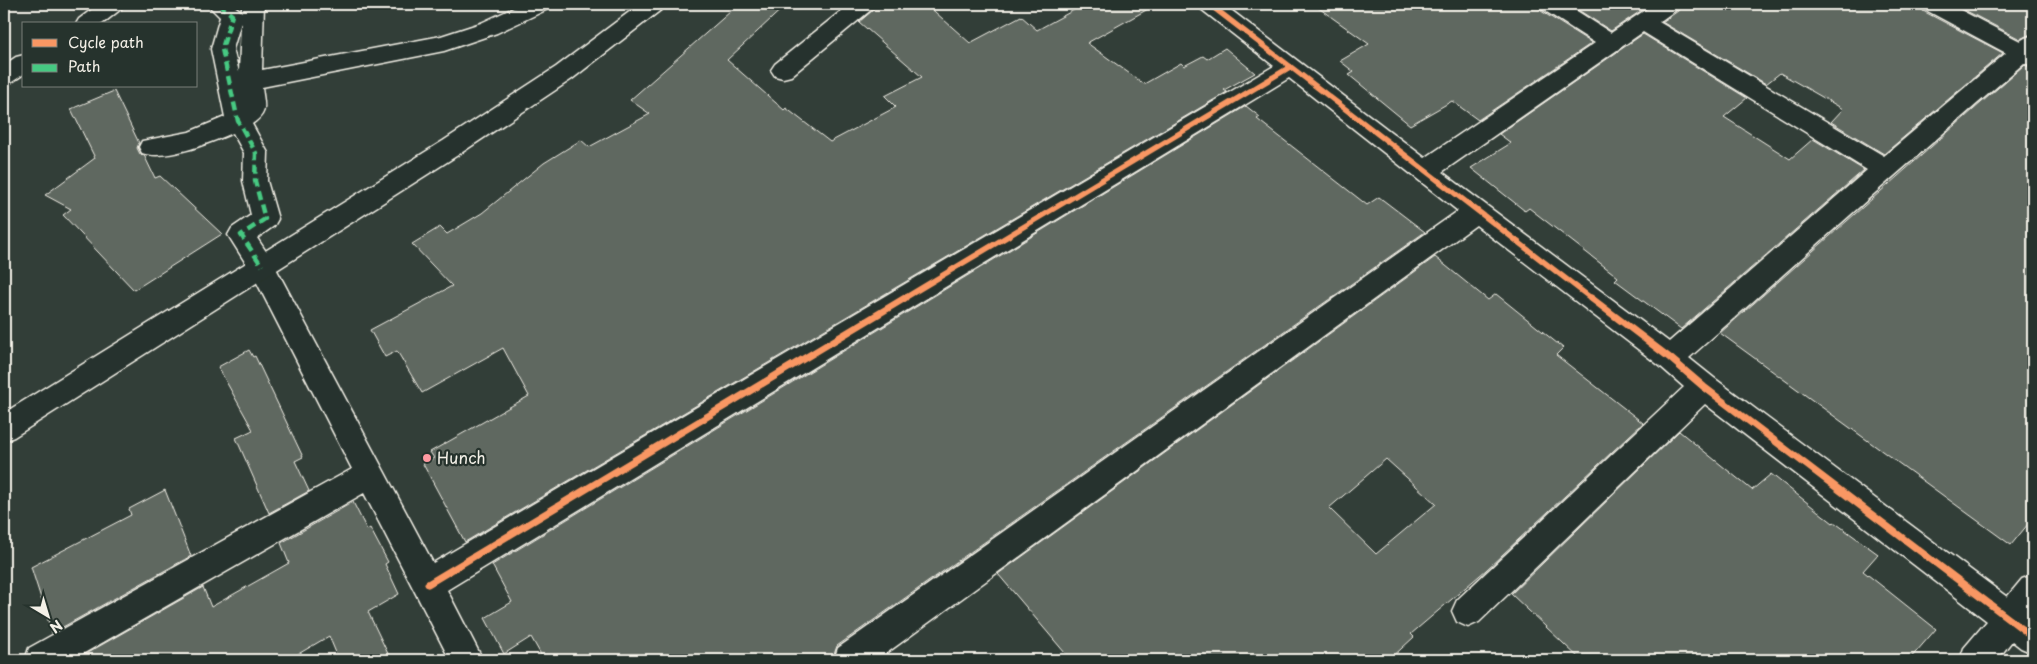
<svg xmlns="http://www.w3.org/2000/svg" width="2037" height="664" font-family="'Playpen Sans',sans-serif">
<rect width="100%" height="100%" fill="#323e38"/>
<filter id="ink" filterUnits="userSpaceOnUse"><feTurbulence type="fractalNoise" baseFrequency=".02" numOctaves="2"/><feDisplacementMap in="SourceGraphic" scale="10" xChannelSelector="R" yChannelSelector="G"/><feConvolveMatrix kernelMatrix="1 2 1 2 8 2 1 2 1" color-interpolation-filters="sRGB"/></filter>
<g filter="url(#ink)">
<g fill="#5f6861" stroke="#f4f1e8" fill-rule="evenodd">
<path d="M 739,4 L 787,4 L 727,60 L 784,110 L 786,108 L 830,142 L 896,107 L 885,96 L 922,77 L 859,22 L 873,10 L 877,4 L 926,4 L 970,43 L 1021,16 L 1037,30 L 1085,4 L 1157,4 L 1087,43 L 1144,84 L 1181,63 L 1184,66 L 1203,56 L 1207,59 L 1225,48 L 1255,73 L 1224,90 L 1227,92 L 465,542 L 423,464 L 434,458 L 430,452 L 529,396 L 503,348 L 422,393 L 397,351 L 385,357 L 370,330 L 452,286 L 412,244 L 440,227 L 447,234 L 482,213 L 544,163 L 581,140 L 589,147 L 650,114 L 630,100 Z"/>
<path d="M 1313,4 L 1537,4 L 1541,11 L 1592,43 L 1478,120 L 1452,101 L 1410,125 L 1349,75 L 1354,72 L 1340,61 L 1369,44 Z"/>
<path d="M 1569,4 L 1651,4 L 1611,31 Z"/>
<path d="M 1682,4 L 1919,4 L 1923,11 L 2003,53 L 1884,154 L 1831,122 L 1843,109 L 1780,73 L 1766,84 L 1662,22 L 1678,11 Z"/>
<path d="M 1953,4 L 2033,4 L 2033,33 L 2020,39 Z"/>
<path d="M 1643,34 L 1747,98 L 1724,117 L 1790,159 L 1813,139 L 1864,170 L 1681,329 L 1615,280 L 1618,277 L 1529,208 L 1525,211 L 1471,168 L 1511,143 L 1499,134 Z"/>
<path d="M 2024,65 L 2033,68 L 2033,518 L 2011,545 L 1720,333 Z"/>
<path d="M 114,91 L 139,143 L 137,148 L 140,154 L 144,155 L 155,178 L 160,176 L 222,234 L 134,290 L 63,215 L 71,209 L 45,195 L 95,158 L 71,109 Z"/>
<path d="M 1246,106 L 1260,117 L 1257,119 L 1367,205 L 1379,197 L 1425,232 L 837,646 L 832,660 L 544,660 L 531,637 L 504,654 L 485,618 L 512,602 L 492,565 Z"/>
<path d="M 1435,257 L 1488,300 L 1496,294 L 1563,348 L 1556,355 L 1643,423 L 1486,570 L 1411,634 L 1414,637 L 1389,660 L 1071,660 L 998,574 ZM 1386,459 L 1436,504 L 1376,554 L 1329,508 Z"/>
<path d="M 249,350 L 253,357 L 255,356 L 303,457 L 295,461 L 309,491 L 269,513 L 236,438 L 253,430 L 218,367 Z"/>
<path d="M 1679,431 L 1752,490 L 1771,474 L 1833,523 L 1834,522 L 1878,554 L 1863,571 L 1936,629 L 1909,660 L 1581,660 L 1511,594 Z"/>
<path d="M 165,490 L 191,556 L 52,633 L 31,567 L 131,515 L 129,509 Z"/>
<path d="M 353,502 L 367,530 L 370,528 L 388,562 L 385,564 L 399,594 L 368,612 L 391,660 L 339,660 L 329,636 L 288,660 L 75,660 L 203,587 L 211,607 L 289,563 L 281,543 Z"/>
</g>
<g fill="none" stroke-linecap="round" stroke-linejoin="round">
<g stroke="#f4f1e8" stroke-width="3">
<g id="minor">
<path d="M 99,4 L 124,4 L 121,9 L 102,24 L 76,24 L 79,19 Z"/>
<path d="M 207,4 L 232,4 L 242,12 L 242,4 L 264,4 L 262,70 L 441,36 L 481,23 L 522,4 L 551,4 L 548,9 L 497,33 L 444,51 L 262,87 C 264,106 269,112 252,124 L 268,153 L 267,181 L 278,219 L 274,226 L 257,238 L 271,259 L 433,563 L 1274,66 L 1201,9 L 1198,4 L 1223,4 L 1425,158 L 1595,43 L 1542,9 L 1539,4 L 1566,4 L 1611,33 L 1654,4 L 1680,4 L 1677,9 L 1659,22 L 1884,156 L 2006,53 L 1924,9 L 1921,4 L 1949,4 L 2020,41 L 2025,38 L 2033,35 L 2033,66 L 2024,63 L 1894,176 L 1689,358 L 1714,378 L 2007,597 L 2022,579 L 2033,575 L 2033,653 L 2021,648 L 2012,641 L 1997,660 L 1960,660 L 1964,648 L 1987,621 L 1705,404 L 1479,622 L 1468,627 L 1457,622 L 1452,611 L 1457,600 L 1684,387 L 1660,366 L 1476,225 L 877,660 L 834,660 L 838,648 L 1458,211 L 1289,78 L 447,590 L 483,660 L 450,660 L 364,493 L 72,660 L 25,660 L 29,648 L 352,469 L 252,273 L 228,235 L 232,228 L 251,215 L 243,181 L 244,153 L 233,133 C 209,143 167,161 142,153 L 139,147 L 142,141 L 189,132 L 225,117 L 211,49 L 220,17 ZM 241,22 L 239,72 L 233,49 ZM 1643,32 L 1867,170 L 1669,342 L 1442,172 Z"/>
<path d="M 850,4 L 875,4 L 872,9 L 791,76 L 783,78 L 775,76 L 771,70 L 775,64 Z"/>
<path d="M 24,55 L 24,74 L 12,82 L 4,84 L 4,65 L 16,57 Z"/>
</g>
</g>
<g stroke="#f4f1e8" stroke-width="3">
<path id="major" d="M 640,4 L 665,4 L 662,9 L 572,79 L 461,153 L 14,437 L 4,441 L 4,413 L 443,141 L 556,67 Z"/>
</g>
<use href="#minor" fill="#26332d" fill-rule="evenodd"/>
<use href="#major" fill="#26332d" fill-rule="evenodd"/>
<path stroke="#46c982" stroke-width="4.5" stroke-dasharray="9 4.5" stroke-linecap="butt" d="M 218,4 L 232,15 L 222,49 L 238,121 L 256,153 L 255,181 L 265,219 L 241,235 L 262,266"/>
<g stroke="#26332d" stroke-width="8">
<g id="cycleway-far1">
<path d="M 1209,4 L 1592,299"/>
<path d="M 903,299 L 1290,67"/>
</g>
</g>
<g stroke="#26332d" stroke-width="10">
<g id="cycleway">
<path d="M 1591,298 L 1670,358 L 1704,387 L 2033,637"/>
<path d="M 428,584 L 905,298"/>
</g>
</g>
<use href="#cycleway-far1" stroke="#f99763" stroke-width="5.5"/>
<use href="#cycleway" stroke="#f99763" stroke-width="7"/>
</g>
</g>
<circle fill="#ff9aa2" stroke="#26332d" stroke-width="2" cx="427" cy="458" r="5"/>
<g text-anchor="middle" stroke-width="4.5" stroke-linejoin="round" paint-order="stroke">
<g font-size="16" fill="#f4f1e8" stroke="#26332d" text-anchor="start">
<text x="437" y="464">Hunch</text>
</g>
</g>
<rect width="2037" height="664" fill="none" stroke="#26332d" stroke-width="20"/>
<rect x="10" y="10" width="2017" height="644" fill="none" stroke="#f4f1e8" stroke-width="2" filter="url(#ink)"/>
<rect x="22" y="22" width="175" height="65" fill="#26332d" stroke="#787f78"/>
<rect x="32" y="39" width="25" height="8" fill="#f99763" stroke="#787f78"/>
<text x="68" y="48" font-size="15" fill="#f4f1e8">Cycle path</text>
<rect x="32" y="64" width="25" height="8" fill="#46c982" stroke="#787f78"/>
<text x="68" y="72" font-size="15" fill="#f4f1e8">Path</text>
<g transform="translate(48 616) rotate(142)" stroke="#26332d" stroke-width="4" paint-order="stroke">
<path d="M0-4L9 19L0 12L-9 19Z" fill="#f4f1e8"/>
<text y="-8" font-size="14" font-weight="bold" text-anchor="middle" fill="#f4f1e8">N</text>
</g>
</svg>
